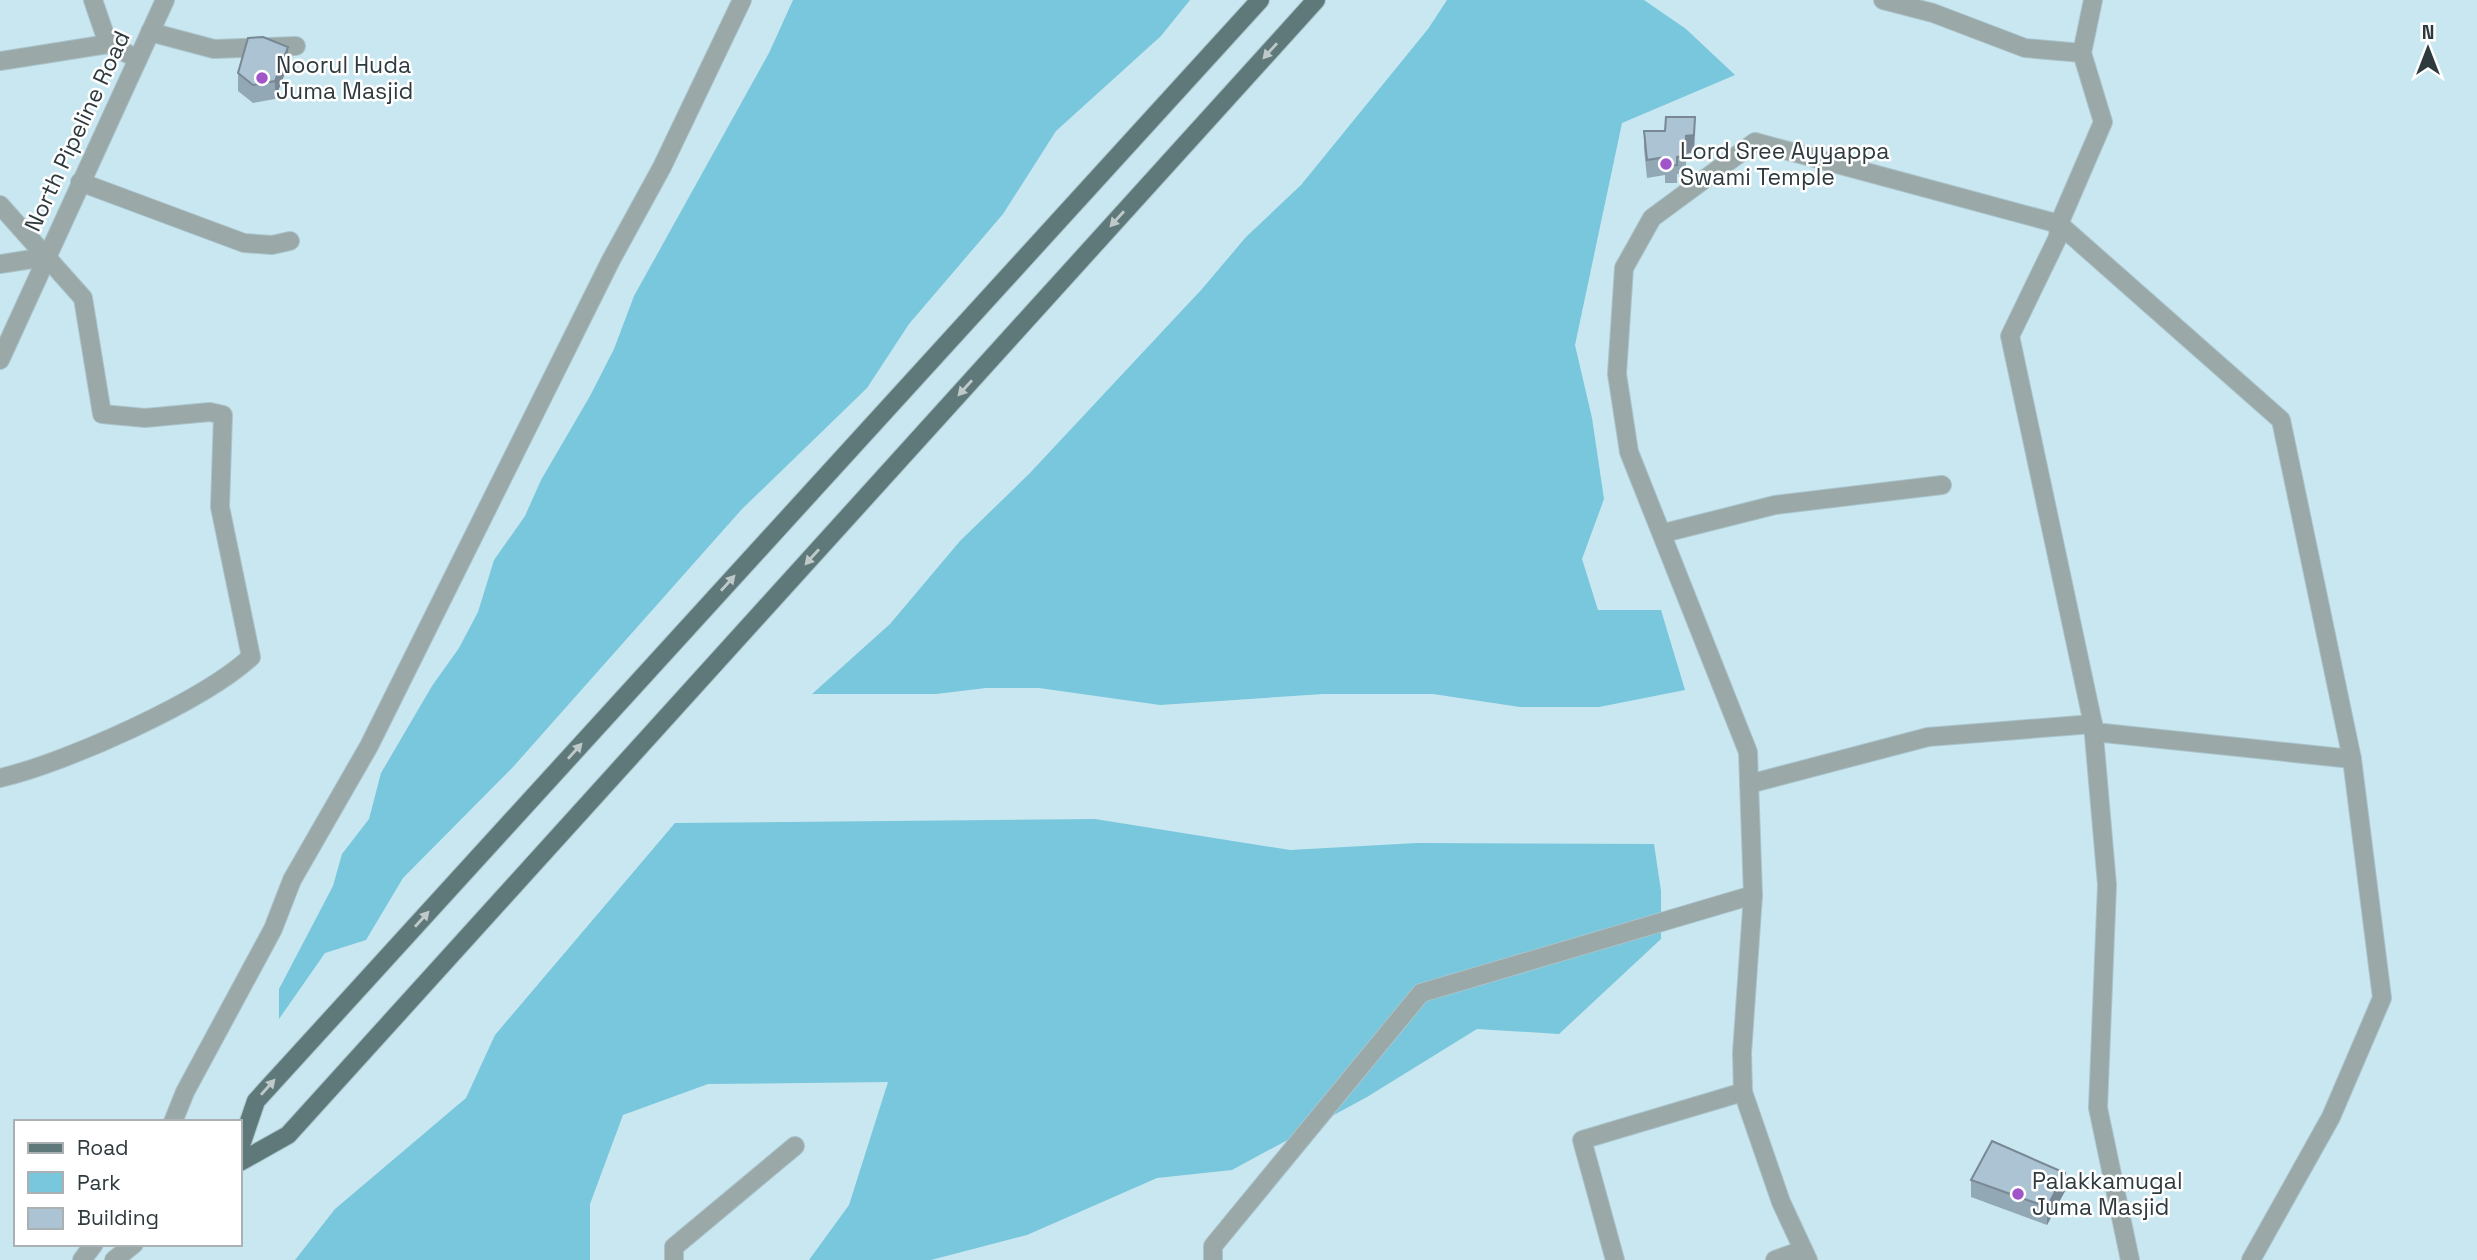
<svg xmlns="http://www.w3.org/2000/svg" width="2477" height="1260" font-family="'Space Grotesk',sans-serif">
<rect width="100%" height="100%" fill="#c9e7f0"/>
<g fill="#78c7dd">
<path d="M 793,0 L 1190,0 L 1161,36 L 1056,131 L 1003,214 L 909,324 L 867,388 L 742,509 L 513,767 L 403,878 L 366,940 L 325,953 L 279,1019 L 279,989 L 333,886 L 342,854 L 369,819 L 381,773 L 432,686 L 459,648 L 478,612 L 494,560 L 525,516 L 541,480 L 590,396 L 614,349 L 634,296 L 769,53 Z"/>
<path d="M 1447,0 L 1644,0 L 1686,29 L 1735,75 L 1622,123 L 1575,345 L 1592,418 L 1604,499 L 1582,559 L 1598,610 L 1661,610 L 1685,690 L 1599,707 L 1520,707 L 1433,694 L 1323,694 L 1160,705 L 1039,688 L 986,688 L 936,694 L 812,694 L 890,624 L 960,541 L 1029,474 L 1202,289 L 1246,237 L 1301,185 L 1428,29 Z"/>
<path d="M 1095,819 L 1290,850 L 1417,843 L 1654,844 L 1661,891 L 1661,939 L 1559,1034 L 1477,1029 L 1367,1097 L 1232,1170 L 1157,1178 L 1027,1235 L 931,1260 L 809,1260 L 849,1205 L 888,1082 L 708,1084 L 623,1115 L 590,1204 L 590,1260 L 295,1260 L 335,1209 L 466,1098 L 495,1035 L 675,823 Z"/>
</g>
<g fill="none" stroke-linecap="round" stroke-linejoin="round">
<g stroke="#aac4cc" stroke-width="20">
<g id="minor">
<path d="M 93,0 L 108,44 L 138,59"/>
<path d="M 1883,0 L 1933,13 L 2025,48 L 2082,53"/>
<path d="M 2093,0 L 2082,53 L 2103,122 L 2059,224 L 2058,237 L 2010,336 L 2093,724 L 2107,885 L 2098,1108 L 2130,1260"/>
<path d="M 150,32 L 214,49 L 296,46"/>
<path d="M 0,61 L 108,44"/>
<path d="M 80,182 L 244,243 L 272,245 L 290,241"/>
<path d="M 0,205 L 83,298 L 102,414 L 145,418 L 210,412 L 223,415 L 220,507 L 251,657 C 202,702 65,763 0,778"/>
<path d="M 0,264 L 45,257"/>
<path d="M 0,360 L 165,0"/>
<path d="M 1664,533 L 1775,505 L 1942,485"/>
<path d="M 1749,784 L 1928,737 L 2093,724"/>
<path d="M 173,1122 L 185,1092 L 273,929 L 292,880 L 369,746 L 611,260 L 662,167 L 742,0"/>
<path d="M 82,1260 L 94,1244"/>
<path d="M 114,1260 L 134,1244"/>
<path d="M 674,1260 L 674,1247 L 795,1146"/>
<path d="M 1213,1260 L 1213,1246 L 1421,993 L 1753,895"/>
<path d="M 1615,1260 L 1582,1140 L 1743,1092"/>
<path d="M 1775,1260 L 1803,1250"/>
<path d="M 1808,1260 L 1781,1202 L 1743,1092 L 1742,1053 L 1753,895 L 1748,752 L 1629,452 L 1617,374 L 1624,268 L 1652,218 L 1755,142 L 2059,224 L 2281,420 L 2352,759 L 2094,732"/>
<path d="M 2251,1260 L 2331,1117 L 2382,998 L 2352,759"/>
</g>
</g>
<g stroke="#aac4cc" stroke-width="20">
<g id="major">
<path d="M 240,1148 L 256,1101 L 1260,0"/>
<path d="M 240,1162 L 288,1135 L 1316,0"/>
</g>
</g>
<use href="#minor" stroke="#9aa8a8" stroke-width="18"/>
<use href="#major" stroke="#5f7879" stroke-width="18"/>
</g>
<g fill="#93a8b5">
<path d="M 288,65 L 275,99 L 253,103 L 238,91 L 238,73 Z"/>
<path d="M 1644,131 L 1695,134 L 1694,152 L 1686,154 L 1686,173 L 1677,174 L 1677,183 L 1665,183 L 1665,175 L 1647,178 L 1644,149 Z"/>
<path d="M 1971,1180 L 2065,1191 L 2047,1225 L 1971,1197 Z"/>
</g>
<g fill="#788894">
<path d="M 288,47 L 288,65 L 275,99 L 275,81 Z"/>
<path d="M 1695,117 L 1694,152 L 1686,154 L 1686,136 Z"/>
<path d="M 2065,1173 L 2065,1191 L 2047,1225 L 2047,1207 Z"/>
</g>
<g fill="#abc3d3" stroke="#788894" stroke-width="2">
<path d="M 263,37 L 288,47 L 275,81 L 253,85 L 238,73 L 248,38 Z"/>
<path d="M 1666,117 L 1695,117 L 1694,135 L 1686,136 L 1686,156 L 1677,157 L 1677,165 L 1665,166 L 1666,157 L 1647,160 L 1644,131 L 1665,131 Z"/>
<path d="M 1992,1141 L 2065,1173 L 2047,1207 L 1971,1180 Z"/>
</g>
<defs><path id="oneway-solid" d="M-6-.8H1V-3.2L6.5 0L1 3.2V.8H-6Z" transform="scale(1.75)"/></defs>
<g fill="#bfc9c9">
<use href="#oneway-solid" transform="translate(1270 51) rotate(132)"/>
<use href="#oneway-solid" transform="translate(1117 219) rotate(132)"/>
<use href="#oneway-solid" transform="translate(965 388) rotate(132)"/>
<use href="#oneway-solid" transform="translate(812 557) rotate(132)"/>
<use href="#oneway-solid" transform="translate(728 583) rotate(-48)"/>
<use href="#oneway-solid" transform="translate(575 751) rotate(-48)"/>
<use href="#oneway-solid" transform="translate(422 919) rotate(-48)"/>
<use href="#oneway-solid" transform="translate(268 1087) rotate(-48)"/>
</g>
<g fill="#a056c9" stroke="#fff" stroke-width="2.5">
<circle cx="262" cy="78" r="7"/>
<circle cx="1666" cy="164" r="7"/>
<circle cx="2018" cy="1194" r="7"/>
</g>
<g text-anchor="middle" stroke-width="5" stroke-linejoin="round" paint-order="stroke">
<g font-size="23" fill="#2e3a3e" stroke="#fff" text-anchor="start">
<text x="276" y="73">Noorul Huda<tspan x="276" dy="26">Juma Masjid</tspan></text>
<text x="1680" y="159">Lord Sree Ayyappa<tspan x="1680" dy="26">Swami Temple</tspan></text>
<text x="2032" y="1189">Palakkamugal<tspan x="2032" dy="26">Juma Masjid</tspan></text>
</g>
<g font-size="23" fill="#2e3a3e" stroke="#fff">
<text transform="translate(77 131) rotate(-65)" y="8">North Pipeline Road</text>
</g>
</g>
<rect x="14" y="1120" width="228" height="126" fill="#ffffff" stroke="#abb0b2" stroke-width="2"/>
<rect x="28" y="1143" width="35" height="10" fill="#5f7879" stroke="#abb0b2" stroke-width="2"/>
<text x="77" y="1155" font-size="21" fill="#2e3a3e">Road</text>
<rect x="28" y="1172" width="35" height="21" fill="#78c7dd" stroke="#abb0b2" stroke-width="2"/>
<text x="77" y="1190" font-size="21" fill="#2e3a3e">Park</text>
<rect x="28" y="1208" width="35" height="21" fill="#abc3d3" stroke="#abb0b2" stroke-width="2"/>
<text x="77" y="1225" font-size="21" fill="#2e3a3e">Building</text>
<g transform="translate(2428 49)" stroke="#ffffff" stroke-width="5" paint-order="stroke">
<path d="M0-5L12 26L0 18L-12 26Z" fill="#2e3a3e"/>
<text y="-10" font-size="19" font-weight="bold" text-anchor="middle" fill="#2e3a3e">N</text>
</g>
</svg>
